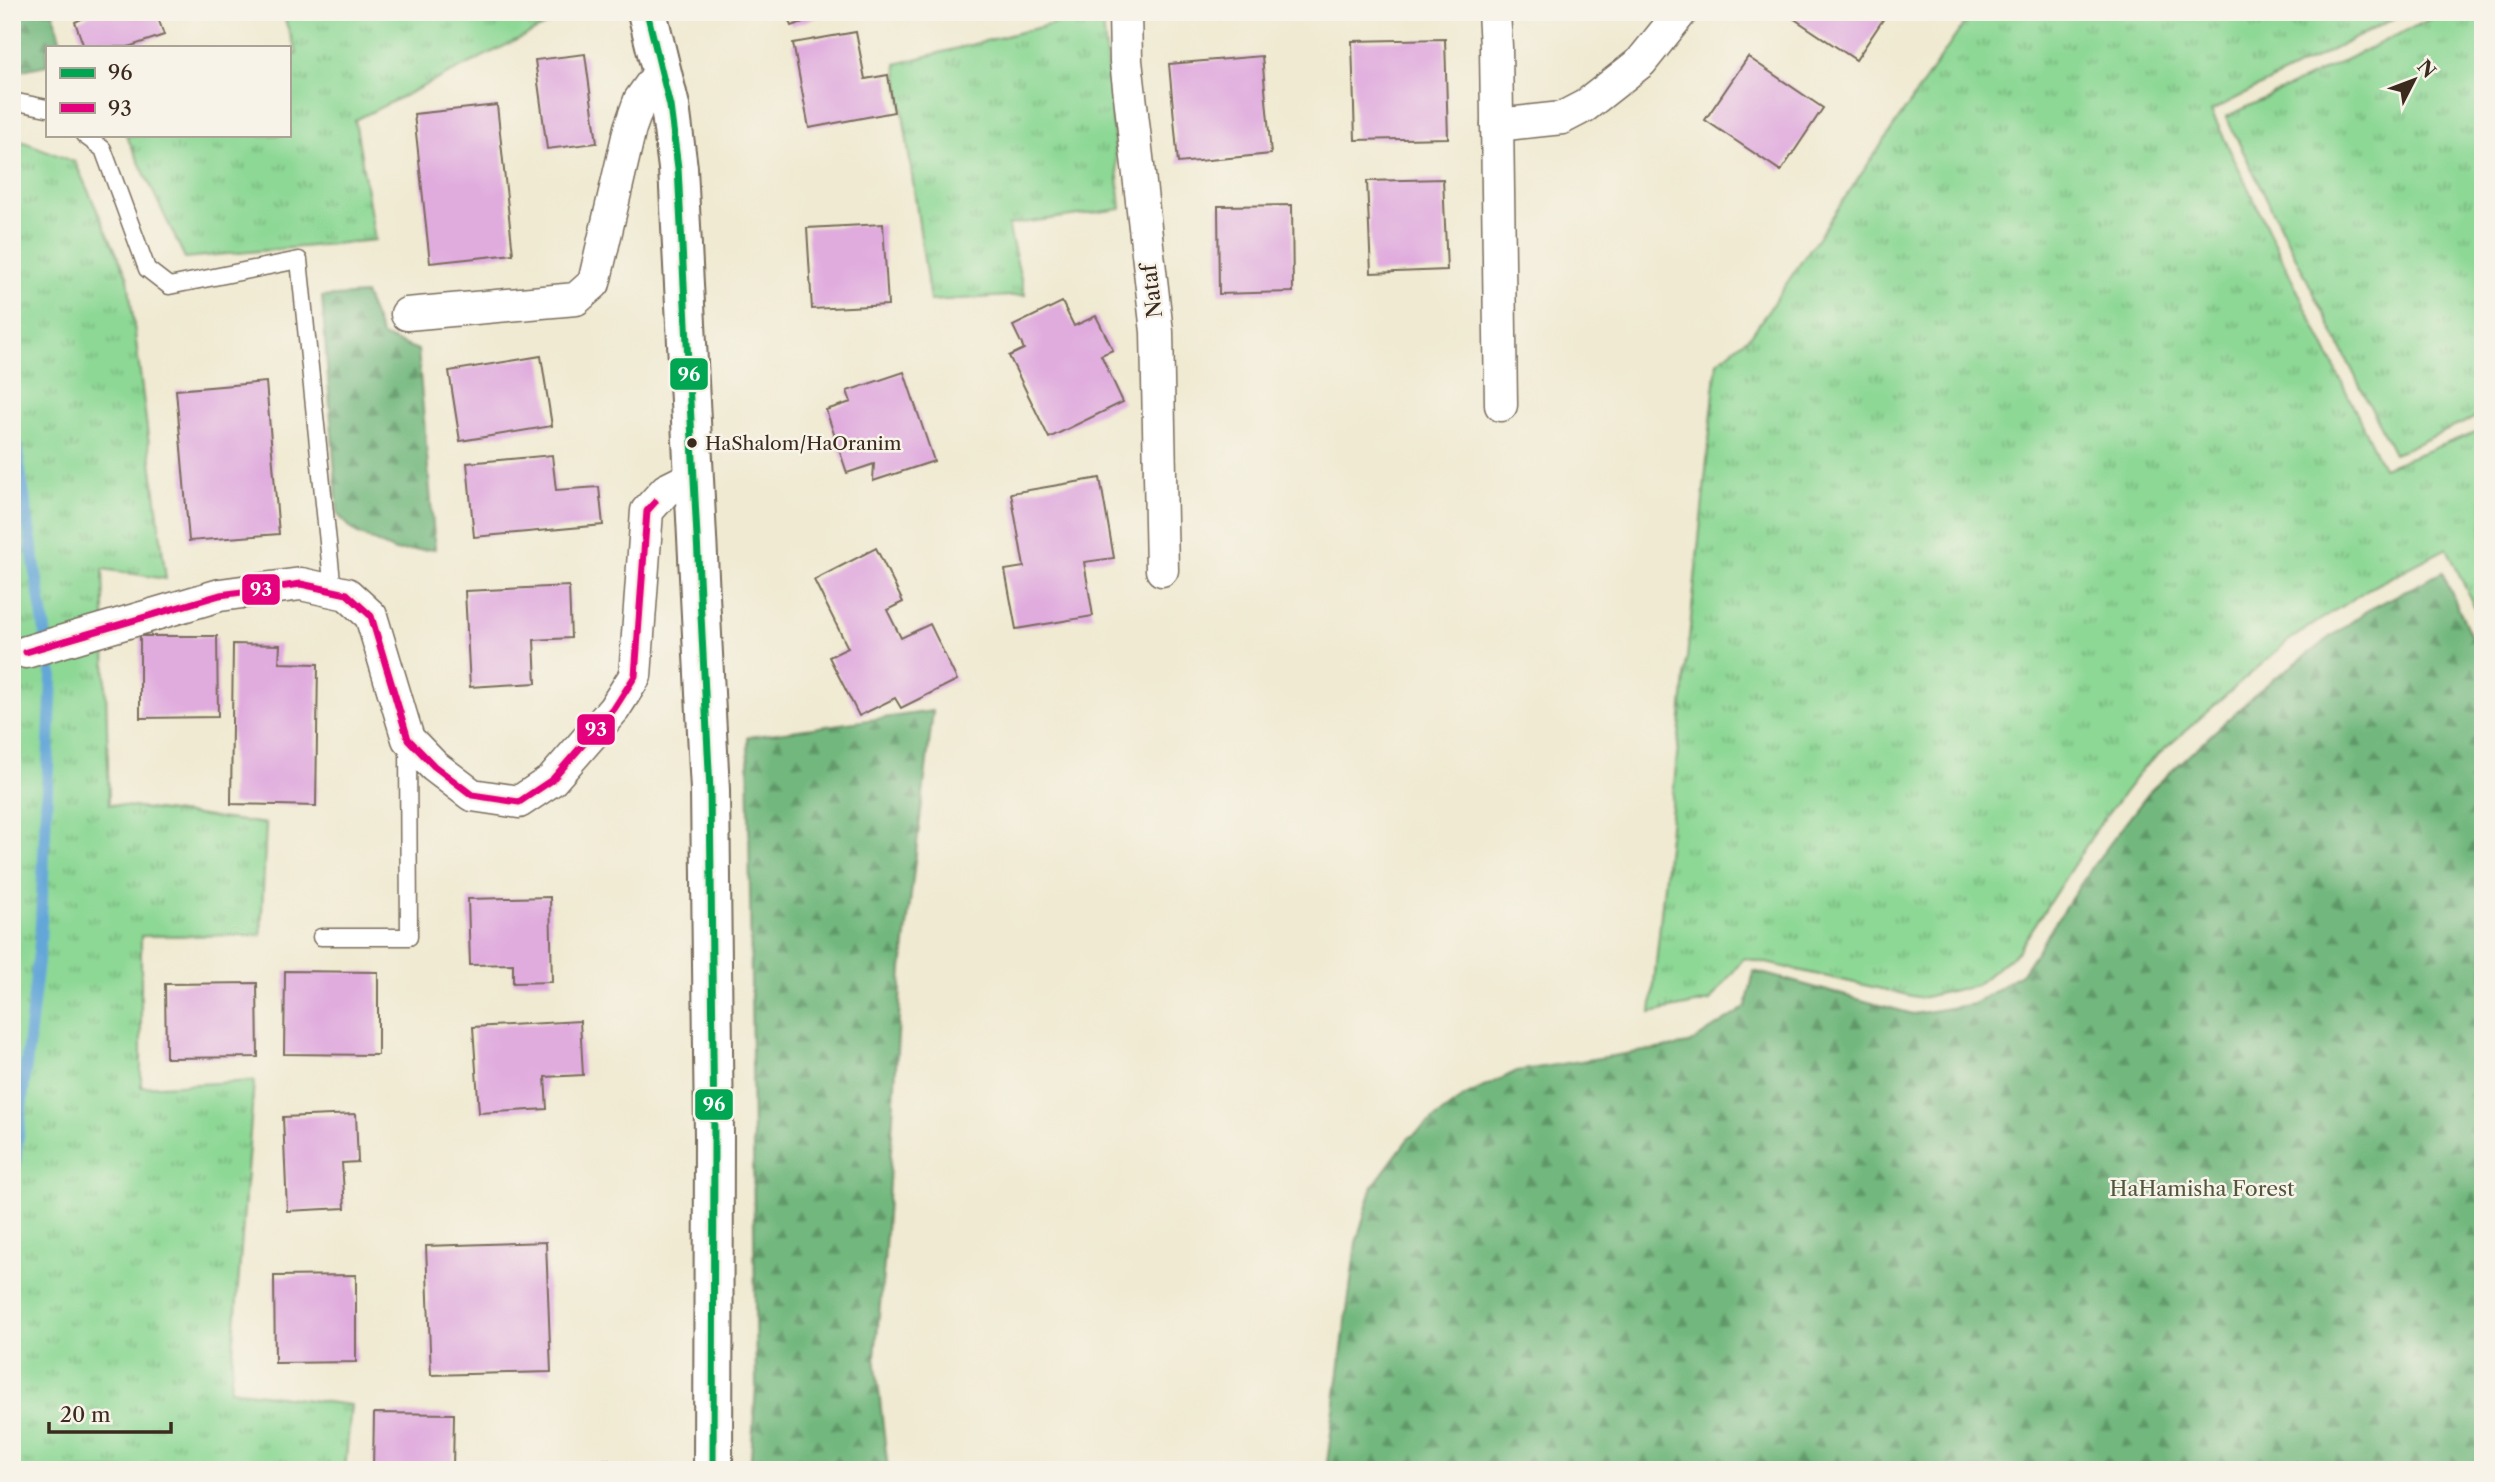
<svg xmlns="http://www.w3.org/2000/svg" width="2495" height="1482" font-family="'Libre Caslon Text',serif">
<defs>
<pattern id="grass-tufts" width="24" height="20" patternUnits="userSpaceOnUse" patternTransform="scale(1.75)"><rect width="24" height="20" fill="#8dd895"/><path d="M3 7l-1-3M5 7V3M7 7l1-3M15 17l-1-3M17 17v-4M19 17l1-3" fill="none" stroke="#74af79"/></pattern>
<pattern id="forest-firs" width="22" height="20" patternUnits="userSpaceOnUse" patternTransform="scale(1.75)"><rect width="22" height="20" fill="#72b87e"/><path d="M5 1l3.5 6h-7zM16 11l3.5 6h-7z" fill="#5f9667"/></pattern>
</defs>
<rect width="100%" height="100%" fill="#f7f3e8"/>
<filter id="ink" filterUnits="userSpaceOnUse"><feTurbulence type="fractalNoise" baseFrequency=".0143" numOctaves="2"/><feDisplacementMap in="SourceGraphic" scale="14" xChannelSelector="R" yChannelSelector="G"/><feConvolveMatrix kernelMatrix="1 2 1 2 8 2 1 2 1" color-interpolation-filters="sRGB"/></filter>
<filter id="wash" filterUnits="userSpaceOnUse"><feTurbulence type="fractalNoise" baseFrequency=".00686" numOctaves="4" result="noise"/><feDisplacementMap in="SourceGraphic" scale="28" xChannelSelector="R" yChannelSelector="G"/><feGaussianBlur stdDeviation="1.57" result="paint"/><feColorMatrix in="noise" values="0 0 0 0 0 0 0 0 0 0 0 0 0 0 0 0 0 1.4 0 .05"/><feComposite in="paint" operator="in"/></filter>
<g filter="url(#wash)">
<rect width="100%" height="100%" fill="#f0ead2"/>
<g fill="url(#grass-tufts)" stroke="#64815a" stroke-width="2">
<path d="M 282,12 L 573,12 L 355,120 L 375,240 L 185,258 L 126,135 L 289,135 L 289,57 L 297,53 Z"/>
<path d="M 1099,12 L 1102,12 L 1121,209 L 1008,225 L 1025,295 L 930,301 L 896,64 Z"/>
<path d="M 1972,12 L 2407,12 L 2211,111 L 2383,468 L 2483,429 L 2483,626 L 2447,548 L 2368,589 L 2288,641 L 2143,768 L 2100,824 L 2018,951 L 1976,985 L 1921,998 L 1744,958 L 1710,1001 L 1651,1013 L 1717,362 L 1752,334 Z"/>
<path d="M 2445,12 L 2483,12 L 2483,414 L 2394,454 L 2226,117 Z"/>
<path d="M 12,137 L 75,162 L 128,278 L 166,579 L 103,569 L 109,804 L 266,824 L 261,935 L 141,936 L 141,1087 L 254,1081 L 230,1390 L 351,1405 L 345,1470 L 12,1470 Z"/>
</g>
<g fill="url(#forest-firs)" stroke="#56714e" stroke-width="2">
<path d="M 12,12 L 53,12 L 62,47 L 47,47 L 47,65 L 12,72 Z"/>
<path d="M 365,294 L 382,336 L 418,350 L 435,549 L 395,551 L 356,533 L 338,515 L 322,297 Z"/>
<path d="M 2442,572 L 2483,663 L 2483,1470 L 1326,1470 L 1356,1243 L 1373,1186 L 1408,1139 L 1465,1096 L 1517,1071 L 1689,1044 L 1746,1007 L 1754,971 L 1913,1014 L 1974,1004 L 2022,973 L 2092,867 L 2151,790 L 2262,688 L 2366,611 Z"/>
<path d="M 933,711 L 902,969 L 884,1264 L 875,1356 L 888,1470 L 750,1470 L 756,1387 L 748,737 Z"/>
</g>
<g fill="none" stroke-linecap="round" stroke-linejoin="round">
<path stroke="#64a6d8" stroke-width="12" d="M 12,419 L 52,677 L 40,943 L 12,1188"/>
</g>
<g id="blocks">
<g fill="#e0acde">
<path d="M 96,12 L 156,12 L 164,35 L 128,47 L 84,47 L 75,22 Z"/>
<path d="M 786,12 L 831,12 L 831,13 L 791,26 Z"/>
<path d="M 1784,12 L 1888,12 L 1856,60 Z"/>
<path d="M 856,32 L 865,79 L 888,75 L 894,112 L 809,128 L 793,43 Z"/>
<path d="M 1445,39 L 1448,138 L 1355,140 L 1352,41 Z"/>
<path d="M 585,54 L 597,143 L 547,149 L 535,60 Z"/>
<path d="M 1262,56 L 1271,154 L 1178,163 L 1169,64 Z"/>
<path d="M 1748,57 L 1823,108 L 1781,171 L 1705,120 Z"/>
<path d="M 497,105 L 513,254 L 430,263 L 414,114 Z"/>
<path d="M 1443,179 L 1447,270 L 1371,273 L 1367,181 Z"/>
<path d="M 1292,205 L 1293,292 L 1219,294 L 1218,206 Z"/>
<path d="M 883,224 L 888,305 L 812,309 L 807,228 Z"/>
<path d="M 1062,302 L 1074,326 L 1096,316 L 1113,350 L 1101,355 L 1123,402 L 1049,438 L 1009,356 L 1024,349 L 1013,326 Z"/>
<path d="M 541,356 L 552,426 L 460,441 L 449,371 Z"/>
<path d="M 904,372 L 934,461 L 873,481 L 874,464 L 847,473 L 826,410 L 851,402 L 847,391 Z"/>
<path d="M 266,382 L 279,534 L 189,541 L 176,390 Z"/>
<path d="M 552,455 L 556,490 L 599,487 L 603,525 L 474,537 L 467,463 Z"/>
<path d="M 1100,478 L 1114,558 L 1084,562 L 1093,616 L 1016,629 L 1005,570 L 1024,567 L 1011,493 Z"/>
<path d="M 876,548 L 903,602 L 887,610 L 901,638 L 930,624 L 957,680 L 901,708 L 895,698 L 859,716 L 829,657 L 848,648 L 814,580 Z"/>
<path d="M 569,586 L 571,638 L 534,640 L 536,683 L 470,687 L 465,591 Z"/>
<path d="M 140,636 L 217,636 L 218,717 L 140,718 Z"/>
<path d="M 233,644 L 280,645 L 279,663 L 318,664 L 316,806 L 231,804 Z"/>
<path d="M 550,897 L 552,982 L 513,983 L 513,964 L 470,965 L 468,899 Z"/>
<path d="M 285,971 L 378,972 L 378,1055 L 284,1054 Z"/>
<path d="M 257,983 L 258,1057 L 166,1058 L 165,984 Z"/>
<path d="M 580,1021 L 583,1075 L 545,1077 L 547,1109 L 479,1113 L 473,1027 Z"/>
<path d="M 356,1114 L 358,1162 L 342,1163 L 345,1208 L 287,1211 L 283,1117 Z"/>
<path d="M 546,1242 L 551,1372 L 431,1375 L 426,1246 Z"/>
<path d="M 356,1275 L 356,1362 L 275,1363 L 274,1276 Z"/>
<path d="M 374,1413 L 454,1414 L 453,1470 L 373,1470 Z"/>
</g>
</g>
</g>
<g filter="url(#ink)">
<use href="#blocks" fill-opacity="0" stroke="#7a6d5d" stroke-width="2"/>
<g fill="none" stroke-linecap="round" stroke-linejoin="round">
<g stroke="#7a6d5d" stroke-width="19">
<g id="service">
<path d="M 12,101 L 47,108"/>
<path d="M 84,135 L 103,149 L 147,269 L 169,286 L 299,260 L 333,591"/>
<path d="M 321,937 L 409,937 L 408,740"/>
<path d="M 605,1468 L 605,1470"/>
</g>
</g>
<g stroke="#7a6d5d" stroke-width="35">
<g id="minor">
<path d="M 1125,12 L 1126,61 L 1157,332 L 1162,570"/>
<path d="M 1494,12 L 1496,47 L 1501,405"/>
<path d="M 1497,125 L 1562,118 L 1585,106 L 1641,62 L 1681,12"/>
<path d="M 407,314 L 576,299 L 594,283 L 630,128 L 640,100 L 662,69"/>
<path d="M 26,652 L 220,595 L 301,584 L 347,594 L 371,616 L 408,739 L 434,766 L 472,795 L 519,802 L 552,780 L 614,709 L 635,676 L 647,511 L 666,490 L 694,476"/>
</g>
</g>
<g stroke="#7a6d5d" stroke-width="42">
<path id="secondary" d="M 647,12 L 670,106 L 678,168 L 710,790 L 714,1137 L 713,1470"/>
</g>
<use href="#service" stroke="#fff" stroke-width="16"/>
<use href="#minor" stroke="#fff" stroke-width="32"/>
<use href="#secondary" stroke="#fff" stroke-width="38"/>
<g stroke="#f7f3e8" stroke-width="12">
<path id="bus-1" d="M 647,12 L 670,106 L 678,168 L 710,790 L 714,1137 L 713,1470"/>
</g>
<g stroke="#f7f3e8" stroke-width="12">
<path id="bus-2" d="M 26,652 L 220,595 L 301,584 L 347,594 L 371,616 L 408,739 L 434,766 L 472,795 L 519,802 L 552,780 L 614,709 L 635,676 L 647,511 L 655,502"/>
</g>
<use href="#bus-1" stroke="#00a651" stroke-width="7"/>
<use href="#bus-2" stroke="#e5007d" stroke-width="7"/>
</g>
</g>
<circle fill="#3b2a1e" stroke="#f7f3e8" stroke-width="2.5" cx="692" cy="443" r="6"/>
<g text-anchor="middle" stroke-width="5" stroke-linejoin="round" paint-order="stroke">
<g font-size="19" fill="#3b2a1e" stroke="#f7f3e8" text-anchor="start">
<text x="705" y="450">HaShalom/HaOranim</text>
</g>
<g font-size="21" fill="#3b2a1e" stroke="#f7f3e8">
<text transform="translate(1152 291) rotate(-97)" y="7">Nataf</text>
</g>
<g font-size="21" fill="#50563c" stroke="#f7f3e8">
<text x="2202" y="1196">HaHamisha Forest</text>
</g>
</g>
<g stroke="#f7f3e8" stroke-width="2.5">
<rect x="669" y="357" width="40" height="34" rx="7" fill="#00a651"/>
<rect x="241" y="573" width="40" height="33" rx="7" fill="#e5007d"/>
<rect x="576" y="713" width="40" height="33" rx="7" fill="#e5007d"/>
<rect x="694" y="1088" width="40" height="33" rx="7" fill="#00a651"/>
</g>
<g font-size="19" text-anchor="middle" font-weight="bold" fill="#fff">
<text x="689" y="381">96</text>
<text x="261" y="596">93</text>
<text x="596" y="736">93</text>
<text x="714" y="1111">96</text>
</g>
<rect width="2495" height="1482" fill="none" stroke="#f7f3e8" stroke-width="42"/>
<rect x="46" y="46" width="245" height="91" fill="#f7f3e8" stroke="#aca397" stroke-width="2"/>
<rect x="60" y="68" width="35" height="10" fill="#00a651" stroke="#aca397" stroke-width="2"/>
<text x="108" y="80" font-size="21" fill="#3b2a1e">96</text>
<rect x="60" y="103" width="35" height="10" fill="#e5007d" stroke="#aca397" stroke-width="2"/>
<text x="108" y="116" font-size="21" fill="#3b2a1e">93</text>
<g transform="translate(2414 80) rotate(48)" stroke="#f7f3e8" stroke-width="5" paint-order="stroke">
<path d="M0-5L12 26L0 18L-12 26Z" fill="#3b2a1e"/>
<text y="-10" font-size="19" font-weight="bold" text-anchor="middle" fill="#3b2a1e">N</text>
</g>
<path d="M49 1422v10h122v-10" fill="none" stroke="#3b2a1e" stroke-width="3.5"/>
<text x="60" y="1422" font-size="21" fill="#3b2a1e" stroke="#f7f3e8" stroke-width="5" paint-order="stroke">20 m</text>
</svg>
